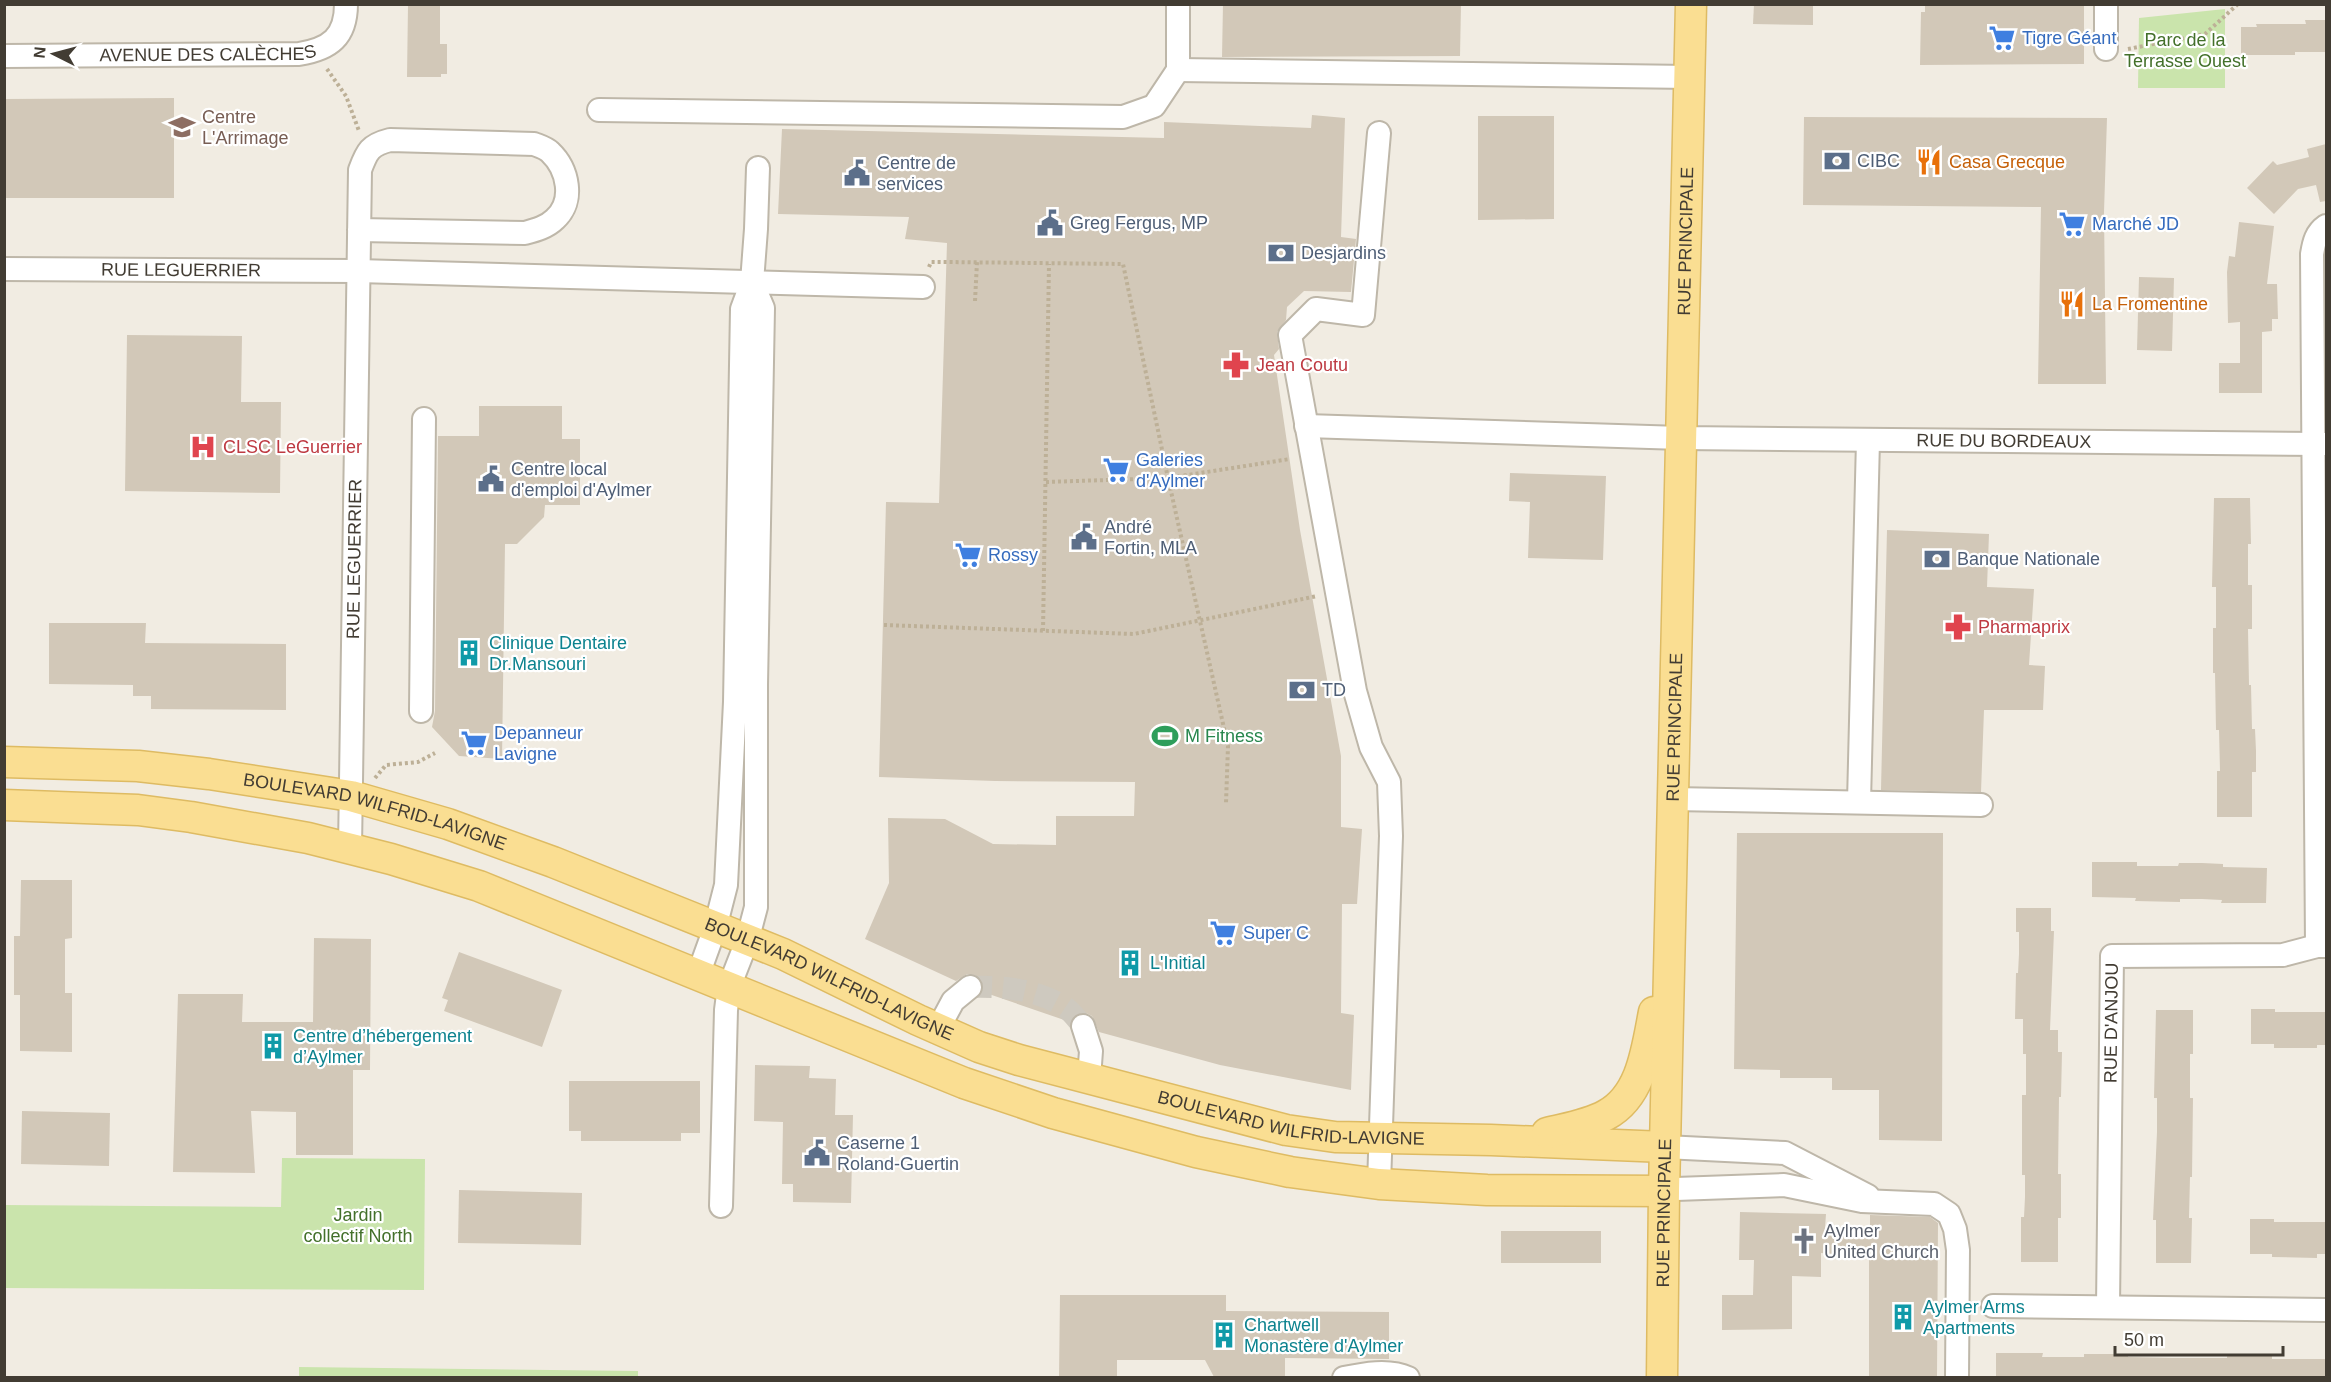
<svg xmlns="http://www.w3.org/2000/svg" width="2331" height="1382" font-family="Arial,sans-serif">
<rect width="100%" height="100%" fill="#f1ece2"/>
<g fill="#cae4ac">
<path d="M 2225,9 L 2225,88 L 2138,88 L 2139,18 Z"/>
<path d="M 282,1158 L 425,1159 L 424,1290 L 5,1288 L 5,1205 L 281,1207 Z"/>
<path d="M 299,1367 L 638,1371 L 638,1377 L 299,1378 Z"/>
</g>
<g fill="#d2c8b8">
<path d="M 1223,4 L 1461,4 L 1460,56 L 1222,57 Z"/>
<path d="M 1754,4 L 1813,4 L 1813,25 L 1753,24 Z"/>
<path d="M 1925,4 L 2084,4 L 2084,64 L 1920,65 L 1921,12 L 1925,12 Z"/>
<path d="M 408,5 L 440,5 L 440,44 L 447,44 L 447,74 L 441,74 L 441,77 L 407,77 Z"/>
<path d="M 2305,20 L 2326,20 L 2326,52 L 2295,52 L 2295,55 L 2241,55 L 2241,27 L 2257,27 L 2256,24 L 2306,24 Z"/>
<path d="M 174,98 L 174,198 L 5,198 L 5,99 Z"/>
<path d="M 1312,115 L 1345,118 L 1341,237 L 1356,239 L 1351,292 L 1304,291 L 1287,307 L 1286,320 L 1277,332 L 1279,349 L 1274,355 L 1300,530 L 1341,756 L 1341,827 L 1362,829 L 1357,904 L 1342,904 L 1341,1013 L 1354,1015 L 1351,1090 L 1220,1065 L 1099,1032 L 1092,1016 L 1086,1013 L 1078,1013 L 1070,1022 L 983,992 L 983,984 L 975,975 L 967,974 L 956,981 L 865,939 L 889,883 L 888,818 L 945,819 L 993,844 L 1056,845 L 1056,816 L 1134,816 L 1135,782 L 995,781 L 879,777 L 886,502 L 939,503 L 947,243 L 905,239 L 909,217 L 778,214 L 782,129 L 1164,138 L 1164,122 L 1311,128 Z"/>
<path d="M 1478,116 L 1554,116 L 1554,219 L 1478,220 Z"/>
<path d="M 1804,117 L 2107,118 L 2104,212 L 2106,384 L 2038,384 L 2041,207 L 1803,205 Z"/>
<path d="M 2326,144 L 2326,201 L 2320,202 L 2316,185 L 2298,189 L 2274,214 L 2247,188 L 2273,161 L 2277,165 L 2309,157 L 2307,149 Z"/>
<path d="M 2239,222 L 2274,226 L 2267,284 L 2277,284 L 2278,319 L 2272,319 L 2272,331 L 2262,332 L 2262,393 L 2219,393 L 2219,363 L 2240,363 L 2240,322 L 2228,323 L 2227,272 L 2229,256 L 2235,257 Z"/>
<path d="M 2139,277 L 2174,278 L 2172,351 L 2137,350 Z"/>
<path d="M 127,335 L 242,336 L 241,402 L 281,402 L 280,493 L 125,491 Z"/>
<path d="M 479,406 L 562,406 L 562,439 L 580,439 L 580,505 L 545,505 L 544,517 L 517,544 L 505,544 L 502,759 L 459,756 L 432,727 L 435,711 L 438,436 L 479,436 Z"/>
<path d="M 1510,473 L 1606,476 L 1603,560 L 1528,558 L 1530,502 L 1509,501 Z"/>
<path d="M 2214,498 L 2250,498 L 2251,544 L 2248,544 L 2248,585 L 2252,585 L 2252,629 L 2248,629 L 2249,685 L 2251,685 L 2252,729 L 2255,729 L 2256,751 L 2256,772 L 2252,772 L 2252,817 L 2217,817 L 2217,771 L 2220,771 L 2219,730 L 2216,730 L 2215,673 L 2213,673 L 2213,628 L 2216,628 L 2216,587 L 2212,587 Z"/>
<path d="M 1887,530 L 1989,534 L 1987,587 L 2034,589 L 2029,665 L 2045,666 L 2043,710 L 1984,710 L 1981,792 L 1881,790 Z"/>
<path d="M 49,623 L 146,623 L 145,643 L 286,644 L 286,710 L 151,709 L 151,696 L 133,696 L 133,685 L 49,684 Z"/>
<path d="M 1737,833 L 1943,833 L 1942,1141 L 1879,1140 L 1879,1090 L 1832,1090 L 1832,1078 L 1780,1078 L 1780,1070 L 1734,1069 Z"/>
<path d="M 2092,862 L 2137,862 L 2137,866 L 2178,866 L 2179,863 L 2202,863 L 2223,864 L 2223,867 L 2267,868 L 2266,903 L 2221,903 L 2222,900 L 2202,899 L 2180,899 L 2180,902 L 2135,901 L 2136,898 L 2092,897 Z"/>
<path d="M 21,880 L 72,880 L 72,938 L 65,939 L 65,993 L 72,993 L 72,1052 L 20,1051 L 20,995 L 14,995 L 14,936 L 20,936 Z"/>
<path d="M 2016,908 L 2051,908 L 2051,931 L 2054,931 L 2050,1030 L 2058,1030 L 2058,1052 L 2062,1052 L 2061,1097 L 2059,1097 L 2058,1174 L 2061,1174 L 2061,1218 L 2058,1218 L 2058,1262 L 2021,1262 L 2021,1217 L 2024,1217 L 2025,1197 L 2025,1175 L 2022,1175 L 2022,1095 L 2026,1095 L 2026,1054 L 2023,1054 L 2023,1019 L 2015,1019 L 2016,973 L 2018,973 L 2019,954 L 2019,932 L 2016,932 Z"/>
<path d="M 314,938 L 371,939 L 370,1070 L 353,1070 L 353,1155 L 296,1155 L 296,1112 L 251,1111 L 255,1173 L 173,1172 L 178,994 L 243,994 L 242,1022 L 313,1022 Z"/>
<path d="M 459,952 L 562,990 L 542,1047 L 444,1011 L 448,1000 L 442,998 Z"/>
<path d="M 2251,1009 L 2275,1009 L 2275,1012 L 2326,1012 L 2326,1045 L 2317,1045 L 2317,1048 L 2274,1048 L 2274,1044 L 2251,1044 Z"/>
<path d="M 2156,1010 L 2193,1010 L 2193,1054 L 2190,1054 L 2190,1098 L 2193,1098 L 2192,1177 L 2190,1177 L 2189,1218 L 2192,1218 L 2191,1263 L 2156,1263 L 2156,1220 L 2153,1220 L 2157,1132 L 2157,1098 L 2154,1098 Z"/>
<path d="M 755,1065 L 810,1066 L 809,1078 L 836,1079 L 835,1115 L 853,1115 L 851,1203 L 793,1202 L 793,1184 L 782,1184 L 783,1122 L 754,1121 Z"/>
<path d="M 569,1081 L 700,1081 L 700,1133 L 681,1133 L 681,1141 L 581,1141 L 581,1131 L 569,1131 Z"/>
<path d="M 22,1111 L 110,1113 L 109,1166 L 21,1164 Z"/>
<path d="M 459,1190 L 582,1193 L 581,1245 L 458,1243 Z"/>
<path d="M 1740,1212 L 1826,1214 L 1825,1228 L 1870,1229 L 1870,1215 L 1930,1217 L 1938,1223 L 1937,1377 L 1869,1377 L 1869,1256 L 1821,1253 L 1821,1277 L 1792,1276 L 1792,1329 L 1722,1330 L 1722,1295 L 1753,1295 L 1754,1260 L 1739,1260 Z"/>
<path d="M 2250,1219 L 2274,1219 L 2274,1222 L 2326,1222 L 2326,1254 L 2317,1254 L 2317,1258 L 2272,1257 L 2272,1254 L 2250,1254 Z"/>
<rect x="1501" y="1231" width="100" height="32"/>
<path d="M 1060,1295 L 1226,1295 L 1226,1311 L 1389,1312 L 1389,1359 L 1285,1358 L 1285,1377 L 1214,1377 L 1205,1360 L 1117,1360 L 1117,1377 L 1059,1377 Z"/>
<path d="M 1996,1353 L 2043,1353 L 2042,1357 L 2084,1357 L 2084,1354 L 2128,1354 L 2128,1357 L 2172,1358 L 2227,1358 L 2227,1355 L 2272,1355 L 2272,1359 L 2326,1359 L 2326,1377 L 1996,1377 Z"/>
</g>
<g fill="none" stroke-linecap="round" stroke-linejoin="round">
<path stroke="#cec9bf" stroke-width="22" stroke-dasharray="22 11" stroke-linecap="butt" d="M 970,987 C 1001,986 1036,989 1063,1006 C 1071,1010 1077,1020 1083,1026"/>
<g stroke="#beb7a9" stroke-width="26">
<g id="minor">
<path d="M 2106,4 L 2106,49"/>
<path id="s1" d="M 4,56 L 299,54 C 330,49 346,37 346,4"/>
<path d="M 1178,70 L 1690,77"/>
<path d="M 599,110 L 1123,117 L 1154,106 L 1178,70 L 1178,4"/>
<path d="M 1379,133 L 1363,315 L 1316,309 L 1290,335 L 1355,691 L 1371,747 L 1389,782 L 1391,836 L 1379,1184"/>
<path id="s2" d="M 4,269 L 358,271 L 923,287"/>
<path id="s3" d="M 1306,426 L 1681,438 L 2326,444"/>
<path d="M 421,711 L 424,419"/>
<path d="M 1673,799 L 1981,805"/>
<path d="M 1859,802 L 1868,440"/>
<path id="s4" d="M 350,849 L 360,170 C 367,151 370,145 390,140 L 534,144 C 539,146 546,148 550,152 C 568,169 575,201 555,219 C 547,227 536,230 525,233 L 359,230"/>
<path d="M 2317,946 L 2312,254 C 2314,242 2316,233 2326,226"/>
<path d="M 698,975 L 715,928 L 726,885 L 735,702 L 742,309 L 752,282 L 756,229 L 758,168"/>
<path d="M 1083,1026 L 1091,1051 L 1089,1078"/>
<path d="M 938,1029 L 953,1001 L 970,987"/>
<path d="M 1665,1147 L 1785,1153 L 1868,1196"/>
<path d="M 1664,1191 L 1676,1189 L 1784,1185 L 1862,1201 L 1934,1204 L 1949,1214 L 1955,1229 L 1958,1250 L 1957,1378"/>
<path d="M 721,1206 L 726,1010 L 729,987 L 747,941 L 756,907 L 756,685 L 763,308 L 752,282"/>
<path d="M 1993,1306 L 2326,1310"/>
<path id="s5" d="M 2108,1307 L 2112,956 L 2283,955 L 2317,946 L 2326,946"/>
<path d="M 1344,1378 C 1363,1374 1389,1369 1408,1378"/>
</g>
</g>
<g stroke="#debb63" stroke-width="33">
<g id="major">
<path id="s6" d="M 4,762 L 138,766 L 209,774 L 351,796 L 448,824 L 553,862 L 783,954 L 918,1020 L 979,1047 L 1019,1060 L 1286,1130 L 1335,1137 L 1491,1140 L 1665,1147"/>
<path d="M 4,805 L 138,810 L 191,817 L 308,838 L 391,859 L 479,886 L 964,1083 L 1053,1113 L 1196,1152 L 1290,1172 L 1379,1184 L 1487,1190 L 1664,1191"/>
<path d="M 1547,1133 C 1567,1128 1588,1125 1606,1115 C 1642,1096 1647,1048 1654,1012"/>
<path id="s7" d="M 1662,1378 L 1664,1191 L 1691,4"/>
</g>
</g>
<g stroke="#bdb097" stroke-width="4" stroke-dasharray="3 3" stroke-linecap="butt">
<path d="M 2128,49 L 2205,34 L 2238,4"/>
<path d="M 327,69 L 346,96 L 359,131"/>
<path d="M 929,267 L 931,262 L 946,262 L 1123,264 L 1168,478 L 1228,746 L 1226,803"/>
<path d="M 975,301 L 977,262"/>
<path d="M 1046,482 L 1168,478 L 1290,459"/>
<path d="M 884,625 L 1134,634 L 1317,596"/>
<path d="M 1043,631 L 1049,264"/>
<path d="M 375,778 L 386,765 L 418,762 L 435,753"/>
</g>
<use href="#minor" stroke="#fff" stroke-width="22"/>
<use href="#major" stroke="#fade92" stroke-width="30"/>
</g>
<defs>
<g id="supermarket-bare" transform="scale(2.07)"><path d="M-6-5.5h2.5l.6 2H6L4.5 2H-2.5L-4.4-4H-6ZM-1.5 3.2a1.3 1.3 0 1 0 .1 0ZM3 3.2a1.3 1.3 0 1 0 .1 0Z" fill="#3f7fe0" stroke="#fff" stroke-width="2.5" paint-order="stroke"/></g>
<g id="school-bare" transform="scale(2.07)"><path d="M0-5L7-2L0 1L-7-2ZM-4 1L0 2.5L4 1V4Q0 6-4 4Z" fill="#8d6e63" stroke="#fff" stroke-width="2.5" paint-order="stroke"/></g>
<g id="bank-bare" transform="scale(2.07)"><path d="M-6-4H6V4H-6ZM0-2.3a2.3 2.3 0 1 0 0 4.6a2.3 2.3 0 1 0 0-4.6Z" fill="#5c6f8a" stroke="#fff" stroke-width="2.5" paint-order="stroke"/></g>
<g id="restaurant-bare" transform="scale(2.07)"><path d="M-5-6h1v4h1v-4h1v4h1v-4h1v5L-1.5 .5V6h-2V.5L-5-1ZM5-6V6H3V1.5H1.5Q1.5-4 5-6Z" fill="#e8710a" stroke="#fff" stroke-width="2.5" paint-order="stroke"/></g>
<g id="civic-bare" transform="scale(2.07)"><path d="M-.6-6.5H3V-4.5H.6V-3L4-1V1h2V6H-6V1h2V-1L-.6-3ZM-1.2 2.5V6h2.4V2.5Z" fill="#5c6f8a" stroke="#fff" stroke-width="2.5" paint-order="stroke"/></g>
<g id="pharmacy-bare" transform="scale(2.07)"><path d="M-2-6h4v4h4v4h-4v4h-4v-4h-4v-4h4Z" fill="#e0444e" stroke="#fff" stroke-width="2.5" paint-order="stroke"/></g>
<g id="hospital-bare" transform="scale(2.07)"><path d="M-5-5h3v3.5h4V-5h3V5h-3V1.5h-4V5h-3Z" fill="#e0444e" stroke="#fff" stroke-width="2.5" paint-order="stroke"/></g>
<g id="building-bare" transform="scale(2.07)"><path d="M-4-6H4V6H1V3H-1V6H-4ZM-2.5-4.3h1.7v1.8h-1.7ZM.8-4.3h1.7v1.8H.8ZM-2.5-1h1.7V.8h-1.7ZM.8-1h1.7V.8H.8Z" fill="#0f9aa8" stroke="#fff" stroke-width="2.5" paint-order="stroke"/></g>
<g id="stadium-bare" transform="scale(2.07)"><path d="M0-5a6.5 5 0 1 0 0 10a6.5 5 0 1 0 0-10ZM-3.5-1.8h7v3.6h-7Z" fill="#2e9e5b" stroke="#fff" stroke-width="2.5" paint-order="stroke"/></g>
<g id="church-bare" transform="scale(2.07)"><path d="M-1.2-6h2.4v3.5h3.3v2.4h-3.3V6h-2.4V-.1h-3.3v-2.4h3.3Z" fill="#6b7280" stroke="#fff" stroke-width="2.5" paint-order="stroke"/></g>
</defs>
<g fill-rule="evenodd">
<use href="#supermarket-bare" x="2002" y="38"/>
<use href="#school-bare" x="182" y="127"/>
<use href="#bank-bare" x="1837" y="161"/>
<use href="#restaurant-bare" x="1929" y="162"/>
<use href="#civic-bare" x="857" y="173"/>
<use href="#civic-bare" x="1050" y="223"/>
<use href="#supermarket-bare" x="2072" y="224"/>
<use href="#bank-bare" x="1281" y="253"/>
<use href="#restaurant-bare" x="2072" y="304"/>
<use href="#pharmacy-bare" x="1236" y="365"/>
<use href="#hospital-bare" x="203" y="447"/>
<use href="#supermarket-bare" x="1116" y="470"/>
<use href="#civic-bare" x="491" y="479"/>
<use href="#civic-bare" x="1084" y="537"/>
<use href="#supermarket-bare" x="968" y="555"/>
<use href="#bank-bare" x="1937" y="559"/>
<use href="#pharmacy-bare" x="1958" y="627"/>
<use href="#building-bare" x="469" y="653"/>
<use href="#bank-bare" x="1302" y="690"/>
<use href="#stadium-bare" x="1165" y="736"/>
<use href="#supermarket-bare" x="474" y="743"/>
<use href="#supermarket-bare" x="1223" y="933"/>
<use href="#building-bare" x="1130" y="963"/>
<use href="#building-bare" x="273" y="1046"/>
<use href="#civic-bare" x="817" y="1153"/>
<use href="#church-bare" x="1804" y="1241"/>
<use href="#building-bare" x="1903" y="1317"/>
<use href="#building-bare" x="1224" y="1335"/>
</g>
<g text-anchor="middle" stroke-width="4.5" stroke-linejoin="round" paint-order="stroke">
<g font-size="18" fill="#366cbe" stroke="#fff" text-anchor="start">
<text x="2022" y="44">Tigre Géant</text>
<text x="2092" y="230">Marché JD</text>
<text x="1136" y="466">Galeries<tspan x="1136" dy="21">d'Aylmer</tspan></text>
<text x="988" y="561">Rossy</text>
<text x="494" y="739">Depanneur<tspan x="494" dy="21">Lavigne</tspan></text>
<text x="1243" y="939">Super C</text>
</g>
<g font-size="18" fill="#43702a" stroke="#fff">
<text x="2185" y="46">Parc de la<tspan x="2185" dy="21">Terrasse Ouest</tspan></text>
<text x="358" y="1221">Jardin<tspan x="358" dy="21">collectif North</tspan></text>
</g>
<g font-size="18" fill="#423c33" stroke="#fff">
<text dy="6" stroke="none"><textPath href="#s1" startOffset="204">AVENUE DES CALÈCHES</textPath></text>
<text dy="6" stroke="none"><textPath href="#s7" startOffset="1137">RUE PRINCIPALE</textPath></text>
<text dy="6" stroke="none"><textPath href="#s2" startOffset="177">RUE LEGUERRIER</textPath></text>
<text dy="6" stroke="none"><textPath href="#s3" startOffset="698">RUE DU BORDEAUX</textPath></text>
<text dy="6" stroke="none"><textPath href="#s4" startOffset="290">RUE LEGUERRIER</textPath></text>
<text dy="6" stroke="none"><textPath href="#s7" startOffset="651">RUE PRINCIPALE</textPath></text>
<text dy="6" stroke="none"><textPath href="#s6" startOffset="376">BOULEVARD WILFRID-LAVIGNE</textPath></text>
<text dy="6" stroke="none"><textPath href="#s6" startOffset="862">BOULEVARD WILFRID-LAVIGNE</textPath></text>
<text dy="6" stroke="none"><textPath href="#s5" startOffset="284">RUE D'ANJOU</textPath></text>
<text dy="6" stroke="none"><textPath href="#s6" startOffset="1348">BOULEVARD WILFRID-LAVIGNE</textPath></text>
<text dy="6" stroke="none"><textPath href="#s7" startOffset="165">RUE PRINCIPALE</textPath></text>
</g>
<g font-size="18" fill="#785e54" stroke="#fff" text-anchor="start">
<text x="202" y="123">Centre<tspan x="202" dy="21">L'Arrimage</tspan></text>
</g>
<g font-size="18" fill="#4e5e75" stroke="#fff" text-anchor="start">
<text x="1857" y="167">CIBC</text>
<text x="877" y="169">Centre de<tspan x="877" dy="21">services</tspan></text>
<text x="1070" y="229">Greg Fergus, MP</text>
<text x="1301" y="259">Desjardins</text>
<text x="511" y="475">Centre local<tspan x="511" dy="21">d'emploi d'Aylmer</tspan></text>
<text x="1104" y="533">André<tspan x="1104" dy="21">Fortin, MLA</tspan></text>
<text x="1957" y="565">Banque Nationale</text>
<text x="1322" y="696">TD</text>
<text x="837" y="1149">Caserne 1<tspan x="837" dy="21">Roland-Guertin</tspan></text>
</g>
<g font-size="18" fill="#c56008" stroke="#fff" text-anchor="start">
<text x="1949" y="168">Casa Grecque</text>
<text x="2092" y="310">La Fromentine</text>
</g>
<g font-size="18" fill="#be3a42" stroke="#fff" text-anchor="start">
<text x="1256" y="371">Jean Coutu</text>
<text x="223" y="453">CLSC LeGuerrier</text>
<text x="1978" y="633">Pharmaprix</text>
</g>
<g font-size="18" fill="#0d838f" stroke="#fff" text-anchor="start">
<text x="489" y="649">Clinique Dentaire<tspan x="489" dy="21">Dr.Mansouri</tspan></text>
<text x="1150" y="969">L'Initial</text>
<text x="293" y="1042">Centre d’hébergement<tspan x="293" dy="21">d’Aylmer</tspan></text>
<text x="1923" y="1313">Aylmer Arms<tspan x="1923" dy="21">Apartments</tspan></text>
<text x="1244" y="1331">Chartwell<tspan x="1244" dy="21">Monastère d'Aylmer</tspan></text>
</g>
<g font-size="18" fill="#27864d" stroke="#fff" text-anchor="start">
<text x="1185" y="742">M Fitness</text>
</g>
<g font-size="18" fill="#5b616d" stroke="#fff" text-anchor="start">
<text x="1824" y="1237">Aylmer<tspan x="1824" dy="21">United Church</tspan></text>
</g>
</g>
<rect width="2331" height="1382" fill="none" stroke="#423c33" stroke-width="12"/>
<g transform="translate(54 54) rotate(276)" stroke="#ffffff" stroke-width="4.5" paint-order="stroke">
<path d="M0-4.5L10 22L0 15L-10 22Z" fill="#423c33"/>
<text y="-9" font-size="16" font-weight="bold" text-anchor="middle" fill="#423c33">N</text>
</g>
<path d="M2115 1346v9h168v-9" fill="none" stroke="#423c33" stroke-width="3"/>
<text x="2124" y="1346" font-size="18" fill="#423c33" stroke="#ffffff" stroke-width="4.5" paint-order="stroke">50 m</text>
</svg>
